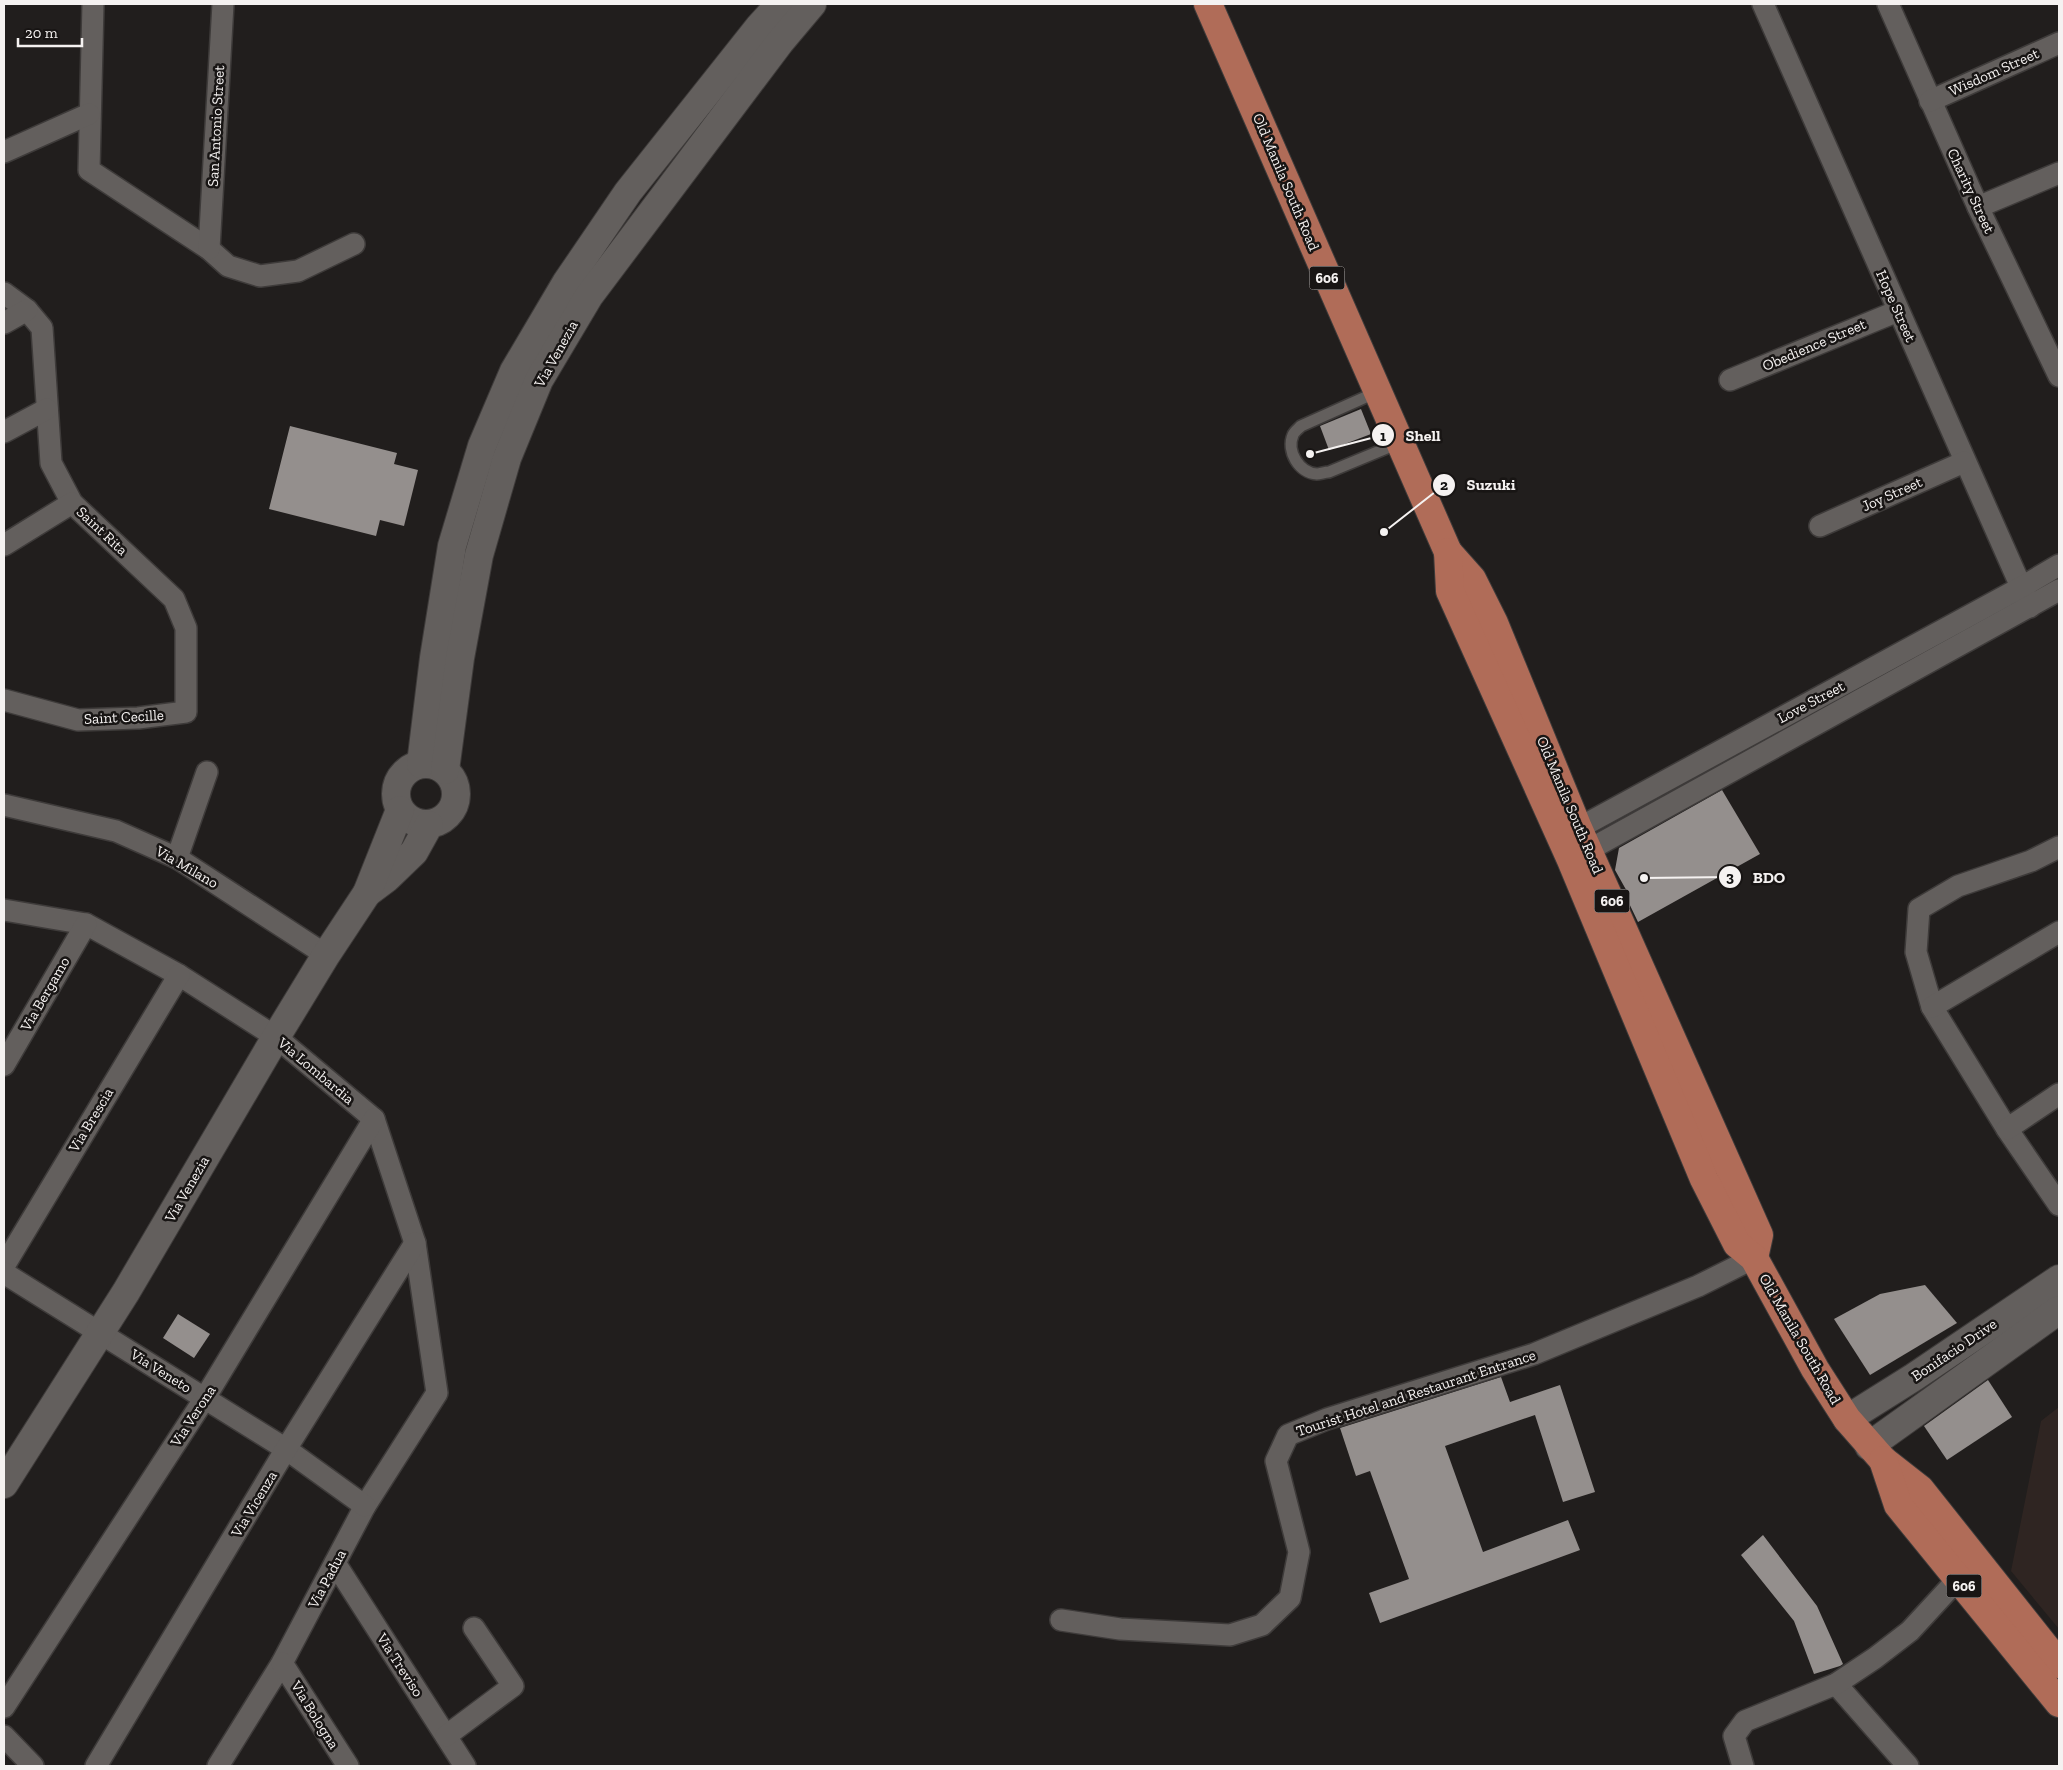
<svg xmlns="http://www.w3.org/2000/svg" width="2063" height="1770" font-family="'Zilla Slab',serif">
<rect width="100%" height="100%" fill="#211e1d"/>
<path fill="#2f2522" d="M 2059,1407 L 2059,1629 L 2011,1571 L 2041,1421 Z"/>
<g fill="#948f8d">
<path d="M 1361,409 L 1371,434 L 1329,450 L 1320,426 Z"/>
<path d="M 290,426 L 397,453 L 394,464 L 418,470 L 404,526 L 380,520 L 376,536 L 269,509 Z"/>
<path d="M 1722,790 L 1760,854 L 1638,922 L 1626,897 L 1629,895 L 1615,870 L 1619,848 Z"/>
<path d="M 1925,1285 L 1957,1323 L 1870,1375 L 1834,1319 L 1880,1294 Z"/>
<path d="M 178,1314 L 210,1334 L 194,1358 L 163,1338 Z"/>
<path d="M 1501,1377 L 1510,1402 L 1560,1385 L 1595,1492 L 1563,1502 L 1535,1415 L 1445,1446 L 1483,1552 L 1568,1520 L 1580,1550 L 1380,1623 L 1369,1593 L 1409,1579 L 1370,1471 L 1356,1476 L 1340,1428 Z"/>
<path d="M 1988,1380 L 2012,1417 L 1947,1460 L 1924,1426 Z"/>
<path d="M 1763,1535 L 1817,1606 L 1843,1664 L 1840,1666 L 1814,1674 L 1794,1621 L 1741,1555 Z"/>
</g>
<g fill="none" stroke-linecap="round" stroke-linejoin="round">
<g stroke="#3e3b3a" stroke-width="14">
<path id="lane" d="M 1377,392 L 1301,426 C 1298,429 1294,432 1293,435 C 1286,451 1299,473 1317,474 C 1320,474 1325,472 1329,472 L 1399,443"/>
</g>
<g stroke="#3e3b3a" stroke-width="24">
<g id="street">
<path d="M 93,4 L 89,170 L 209,249 L 228,266 L 260,276 L 298,271 L 354,244"/>
<path d="M 1763,4 L 2030,607"/>
<path d="M 1888,4 L 1978,207 L 2059,376"/>
<path d="M 1930,101 L 2059,43"/>
<path d="M 4,152 L 89,114"/>
<path d="M 1978,207 L 2059,173"/>
<path d="M 209,249 L 223,4"/>
<path d="M 4,293 L 27,310 L 42,328 L 51,463 L 72,503 L 174,599 L 186,628 L 186,712 L 138,718 L 78,720 L 4,700"/>
<path d="M 4,323 L 27,310"/>
<path d="M 1730,380 L 1898,311"/>
<path d="M 4,432 L 47,409"/>
<path d="M 1820,526 L 1964,462"/>
<path d="M 4,545 L 72,503"/>
<path d="M 4,805 L 116,831 L 177,858 L 326,955"/>
<path d="M 1566,835 L 2022,587 L 2059,565"/>
<path d="M 2059,847 L 2031,861 L 1958,886 L 1919,909 L 1916,952 L 1932,1007 L 2007,1129 L 2059,1205"/>
<path d="M 1576,857 L 2059,590"/>
<path d="M 177,858 L 207,772"/>
<path d="M 4,910 L 86,924 L 179,975 L 276,1037 L 374,1119 L 415,1243 L 437,1393 L 365,1506 L 282,1663 L 218,1766"/>
<path d="M 1932,1007 L 2059,932"/>
<path d="M 4,1065 L 86,924"/>
<path d="M 2007,1129 L 2059,1094"/>
<path d="M 4,1266 L 179,975"/>
<path d="M 4,1273 L 286,1449 L 365,1506"/>
<path d="M 335,1563 L 465,1766"/>
<path d="M 1061,1620 L 1120,1629 L 1230,1635 L 1262,1625 L 1290,1598 L 1299,1552 L 1276,1461 L 1288,1435 L 1327,1419 L 1534,1354 L 1698,1286 L 1754,1258"/>
<path d="M 282,1663 L 348,1766"/>
<path d="M 1836,1684 L 1908,1766"/>
<path d="M 4,1707 L 205,1398 L 374,1119"/>
<path d="M 4,1736 L 33,1766"/>
<path d="M 446,1736 L 513,1686 L 474,1628"/>
<path d="M 96,1766 L 286,1449 L 415,1243"/>
<path d="M 1743,1766 L 1734,1736 L 1745,1721 L 1836,1684 L 1875,1658 L 1910,1631 L 1968,1568"/>
</g>
</g>
<g stroke="#3e3b3a" stroke-width="30">
<g id="secondary">
<circle cx="426" cy="794" r="30"/>
<path d="M 421,764 L 434,658 L 452,546 L 482,446 L 514,371 L 566,283 L 628,192 L 759,27 L 780,4"/>
<path d="M 445,770 L 460,658 L 479,555 L 507,458 L 539,380 L 589,296 L 780,42 L 812,4"/>
<path d="M 367,893 L 387,878 L 414,852 L 429,825"/>
<path d="M 1847,1419 L 1914,1377 L 2059,1279"/>
<path d="M 1869,1446 L 2059,1310"/>
<path d="M 4,1484 L 126,1292 L 276,1037 L 326,955 L 367,893 L 400,810"/>
</g>
</g>
<g stroke="#3e3b3a" stroke-width="30">
<g id="primary">
<path d="M 1208,4 L 1448,552 L 1472,579 L 1494,623 L 1578,828 L 1759,1235 L 1754,1258"/>
<path d="M 1448,552 L 1450,591 L 1571,860 L 1704,1179 L 1737,1244 L 1754,1258 L 1815,1369 L 1847,1419 L 1883,1460 L 1920,1489 L 2059,1664"/>
<path d="M 1883,1460 L 1898,1505 L 2059,1703"/>
</g>
</g>
<use href="#lane" stroke="#635f5d" stroke-width="11"/>
<use href="#street" stroke="#635f5d" stroke-width="21"/>
<use href="#secondary" stroke="#635f5d" stroke-width="28"/>
<use href="#primary" stroke="#b06c58" stroke-width="28"/>
</g>
<g text-anchor="middle" stroke-width="5" stroke-linejoin="round" paint-order="stroke">
<g fill="#181514" stroke="#b3b0af" stroke-width="1">
<rect x="1309.5" y="266.5" width="35" height="23" rx="4"/>
<rect x="1594.5" y="889.5" width="35" height="23" rx="4"/>
<rect x="1946.5" y="1574.5" width="35" height="23" rx="4"/>
</g>
<g font-size="14" font-weight="bold" fill="#f5f2f1">
<text x="1327" y="283">606</text>
<text x="1612" y="906">606</text>
<text x="1964" y="1591">606</text>
</g>
<g font-size="15" fill="#f5f2f1" stroke="#181514">
<text transform="translate(1994 72) rotate(-24)" y="5">Wisdom Street</text>
<text transform="translate(216 126) rotate(-87)" y="5">San Antonio Street</text>
<text transform="translate(1286 182) rotate(67)" y="5">Old Manila South Road</text>
<text transform="translate(1971 191) rotate(65)" y="5">Charity Street</text>
<text transform="translate(1896 306) rotate(66)" y="5">Hope Street</text>
<text transform="translate(1814 345) rotate(-23)" y="5">Obedience Street</text>
<text transform="translate(556 354) rotate(-61)" y="5">Via Venezia</text>
<text transform="translate(1892 494) rotate(-24)" y="5">Joy Street</text>
<text transform="translate(102 531) rotate(43)" y="5">Saint Rita</text>
<text transform="translate(1811 702) rotate(-28)" y="5">Love Street</text>
<text transform="translate(124 717) rotate(-3)" y="5">Saint Cecille</text>
<text transform="translate(1570 805) rotate(67)" y="5">Old Manila South Road</text>
<text transform="translate(187 867) rotate(30)" y="5">Via Milano</text>
<text transform="translate(45 994) rotate(-60)" y="5">Via Bergamo</text>
<text transform="translate(316 1071) rotate(40)" y="5">Via Lombardia</text>
<text transform="translate(91 1120) rotate(-59)" y="5">Via Brescia</text>
<text transform="translate(187 1189) rotate(-60)" y="5">Via Venezia</text>
<text transform="translate(1800 1339) rotate(60)" y="5">Old Manila South Road</text>
<text transform="translate(1954 1350) rotate(-34)" y="5">Bonifacio Drive</text>
<text transform="translate(161 1371) rotate(32)" y="5">Via Veneto</text>
<text transform="translate(1416 1393) rotate(-18)" y="5">Tourist Hotel and Restaurant Entrance</text>
<text transform="translate(193 1416) rotate(-57)" y="5">Via Verona</text>
<text transform="translate(254 1504) rotate(-59)" y="5">Via Vicenza</text>
<text transform="translate(327 1579) rotate(-62)" y="5">Via Padua</text>
<text transform="translate(400 1665) rotate(57)" y="5">Via Treviso</text>
<text transform="translate(315 1715) rotate(58)" y="5">Via Bologna</text>
</g>
</g>
<path fill="none" stroke="#f5f2f1" stroke-width="2" d="M1310 454L1383 435M1384 532L1444 485M1644 878L1730 877"/>
<g fill="#f5f2f1" stroke="#181514" stroke-width="2">
<circle cx="1310" cy="454" r="5"/>
<circle cx="1384" cy="532" r="5"/>
<circle cx="1644" cy="878" r="5"/>
<circle cx="1383" cy="435" r="12"/>
<circle cx="1444" cy="485" r="12"/>
<circle cx="1730" cy="877" r="12"/>
</g>
<g font-size="15" text-anchor="middle" font-weight="bold" fill="#111">
<text x="1383" y="441">1</text>
<text x="1444" y="490">2</text>
<text x="1730" y="882">3</text>
</g>
<g font-size="16" text-anchor="middle" font-weight="bold" fill="#f5f2f1" stroke="#181514" stroke-width="5" stroke-linejoin="round" paint-order="stroke">
<text x="1423" y="441">Shell</text>
<text x="1491" y="490">Suzuki</text>
<text x="1769" y="883">BDO</text>
</g>
<rect width="2063" height="1770" fill="none" stroke="#f5f2f1" stroke-width="10"/>
<path d="M18 38v8h64v-8" fill="none" stroke="#f5f2f1" stroke-width="2.5"/>
<text x="25" y="38" font-size="15" fill="#f5f2f1" stroke="#181514" stroke-width="4" paint-order="stroke">20 m</text>
</svg>
